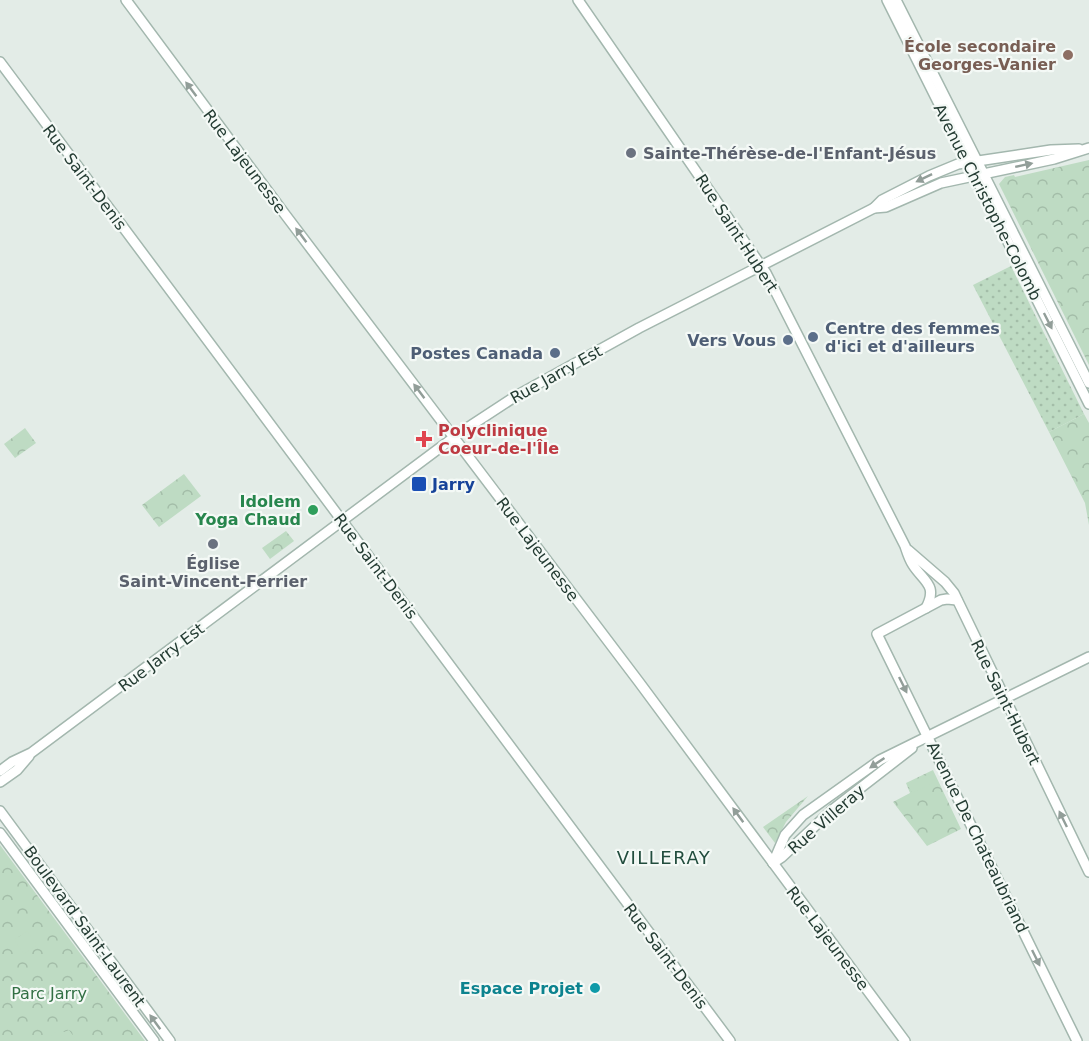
<svg xmlns="http://www.w3.org/2000/svg" width="1089" height="1041" font-family="'DejaVu Sans',sans-serif">
<defs>
<pattern id="park-crowns" width="20" height="18" patternUnits="userSpaceOnUse" patternTransform="scale(1.5)"><rect width="20" height="18" fill="#bedbc3"/><path d="M2 6a3 3 0 1 1 6 0M12 15a3 3 0 1 1 6 0" fill="none" stroke="#a3bda8"/></pattern>
<pattern id="garden-dots" width="8" height="8" patternUnits="userSpaceOnUse" patternTransform="scale(1.5)"><rect width="8" height="8" fill="#bedbc3"/><path d="M2 2h.1M6 6h.1" fill="none" stroke="#a3bda8" stroke-width="1.8" stroke-linecap="round"/></pattern>
</defs>
<rect width="100%" height="100%" fill="#e3ece7"/>
<g fill="url(#park-crowns)">
<path d="M 1089,160 L 1089,365 L 999,184 L 1005,177 L 1014,175 L 1015,177 Z"/>
<path d="M 1084,414 L 1089,423 L 1089,525 L 1085,503 L 1049,432 Z"/>
<path d="M 25,428 L 36,443 L 15,458 L 4,444 Z"/>
<path d="M 184,474 L 201,496 L 159,527 L 142,505 Z"/>
<path d="M 286,531 L 294,541 L 270,559 L 262,548 Z"/>
<path d="M 933,770 L 961,829 L 927,846 L 893,802 L 910,793 L 906,783 Z"/>
<path d="M 808,796 L 786,822 L 775,843 L 763,827 Z"/>
<path d="M 0,845 L 145,1041 L 0,1041 Z"/>
</g>
<path fill="url(#garden-dots)" d="M 1011,266 L 1084,414 L 1049,432 L 973,285 Z"/>
<g fill="#bedbc3">
<path d="M 929,774 L 933,783 L 912,793 L 907,784 Z"/>
<path d="M 27,931 L 37,945 L 24,954 L 14,940 Z"/>
<path d="M 58,1030 L 64,1032 L 69,1030 L 77,1041 L 43,1041 Z"/>
</g>
<g fill="none" stroke-linecap="round" stroke-linejoin="round">
<g stroke="#a3b7ae" stroke-width="12">
<g id="secondary">
<path d="M 126,0 L 284,213 L 639,682 L 905,1041"/>
<path d="M 578,0 L 766,273 L 905,546 C 907,552 909,559 913,565 C 924,582 938,585 926,608"/>
<path d="M 887,0 L 1089,404"/>
<path d="M 896,0 L 1089,383"/>
<path d="M 0,62 L 730,1041"/>
<path d="M 874,208 L 882,200 L 929,176 L 958,164 L 1051,150 L 1079,149"/>
<path d="M 908,550 L 945,582 L 954,593 L 1089,872"/>
<path d="M 957,600 L 947,599 L 941,600 L 877,634 L 1077,1041"/>
<path d="M 0,771 L 12,762 L 31,753 L 461,432 L 516,396 L 639,328 L 874,208 L 886,207 L 941,183 L 1054,159 L 1089,148"/>
<path d="M 0,782 L 17,770 L 29,756"/>
<path d="M 0,811 L 170,1041"/>
<path d="M 0,833 L 154,1041"/>
<path d="M 773,863 L 785,835 L 803,815 L 880,760 L 1089,657"/>
<path d="M 773,863 L 782,857 L 832,810 L 912,748"/>
</g>
</g>
<use href="#secondary" stroke="#fff" stroke-width="9"/>
</g>
<defs><path id="oneway-solid" d="M-6-.8H1V-3.2L6.5 0L1 3.2V.8H-6Z" transform="scale(1.5)"/></defs>
<g fill="#929e99">
<use href="#oneway-solid" transform="translate(191 89) rotate(-127)"/>
<use href="#oneway-solid" transform="translate(1024 165) rotate(-12)"/>
<use href="#oneway-solid" transform="translate(924 178) rotate(154)"/>
<use href="#oneway-solid" transform="translate(301 235) rotate(-127)"/>
<use href="#oneway-solid" transform="translate(1048 321) rotate(63)"/>
<use href="#oneway-solid" transform="translate(419 391) rotate(-127)"/>
<use href="#oneway-solid" transform="translate(903 685) rotate(64)"/>
<use href="#oneway-solid" transform="translate(877 763) rotate(146)"/>
<use href="#oneway-solid" transform="translate(738 815) rotate(-126)"/>
<use href="#oneway-solid" transform="translate(1063 819) rotate(-116)"/>
<use href="#oneway-solid" transform="translate(1036 958) rotate(64)"/>
<use href="#oneway-solid" transform="translate(155 1022) rotate(-126)"/>
</g>
<circle fill="#8d6e63" stroke="#f4f9f6" stroke-width="2" cx="1068" cy="55" r="6"/>
<g fill="#6b7280" stroke="#f4f9f6" stroke-width="2">
<circle cx="631" cy="153" r="6"/>
<circle cx="213" cy="544" r="6"/>
</g>
<g fill="#5c6f8a" stroke="#f4f9f6" stroke-width="2">
<circle cx="813" cy="337" r="6"/>
<circle cx="788" cy="340" r="6"/>
<circle cx="555" cy="353" r="6"/>
</g>
<path fill="#e0444e" stroke="#f4f9f6" stroke-width="2" d="M421 430h6v6h6v6h-6v6h-6v-6h-6v-6h6z"/>
<rect fill="#1a4fb4" stroke="#f4f9f6" stroke-width="2" x="411" y="476" width="16" height="16" rx="3"/>
<circle fill="#2e9e5b" stroke="#f4f9f6" stroke-width="2" cx="313" cy="510" r="6"/>
<circle fill="#0f9aa8" stroke="#f4f9f6" stroke-width="2" cx="595" cy="988" r="6"/>
<g text-anchor="middle" stroke-width="4.5" stroke-linejoin="round" paint-order="stroke">
<g font-size="16" font-weight="bold" fill="#785e54" stroke="#f4f9f6" text-anchor="end">
<text x="1056" y="52">École secondaire<tspan x="1056" dy="18">Georges-Vanier</tspan></text>
</g>
<g font-size="16" font-weight="bold" fill="#5b616d" stroke="#f4f9f6" text-anchor="start">
<text x="643" y="159">Sainte-Thérèse-de-l'Enfant-Jésus</text>
<text x="213" y="569" text-anchor="middle">Église<tspan x="213" dy="18">Saint-Vincent-Ferrier</tspan></text>
</g>
<g font-size="16" fill="#243c33" stroke="#f4f9f6">
<text transform="translate(245 161) rotate(53)" y="6">Rue Lajeunesse</text>
<text transform="translate(85 177) rotate(53)" y="6">Rue Saint-Denis</text>
<text transform="translate(988 202) rotate(63)" y="6">Avenue Christophe-Colomb</text>
<text transform="translate(737 233) rotate(57)" y="6">Rue Saint-Hubert</text>
<text transform="translate(556 374) rotate(-29)" y="6">Rue Jarry Est</text>
<text transform="translate(538 549) rotate(53)" y="6">Rue Lajeunesse</text>
<text transform="translate(376 566) rotate(53)" y="6">Rue Saint-Denis</text>
<text transform="translate(161 657) rotate(-37)" y="6">Rue Jarry Est</text>
<text transform="translate(1006 702) rotate(64)" y="6">Rue Saint-Hubert</text>
<text transform="translate(826 819) rotate(-41)" y="6">Rue Villeray</text>
<text transform="translate(978 837) rotate(64)" y="6">Avenue De Chateaubriand</text>
<text transform="translate(85 926) rotate(54)" y="6">Boulevard Saint-Laurent</text>
<text transform="translate(828 938) rotate(53)" y="6">Rue Lajeunesse</text>
<text transform="translate(666 956) rotate(53)" y="6">Rue Saint-Denis</text>
</g>
<g font-size="16" font-weight="bold" fill="#4e5e75" stroke="#f4f9f6" text-anchor="end">
<text x="825" y="334" text-anchor="start">Centre des femmes<tspan x="825" dy="18">d'ici et d'ailleurs</tspan></text>
<text x="776" y="346">Vers Vous</text>
<text x="543" y="359">Postes Canada</text>
</g>
<g font-size="16" font-weight="bold" fill="#be3a42" stroke="#f4f9f6" text-anchor="start">
<text x="438" y="436">Polyclinique<tspan x="438" dy="18">Coeur-de-l'Île</tspan></text>
</g>
<g font-size="16" font-weight="bold" fill="#164399" stroke="#f4f9f6" text-anchor="start">
<text x="432" y="490">Jarry</text>
</g>
<g font-size="16" font-weight="bold" fill="#27864d" stroke="#f4f9f6" text-anchor="end">
<text x="301" y="507">Idolem<tspan x="301" dy="18">Yoga Chaud</tspan></text>
</g>
<g font-size="16" font-weight="bold" fill="#0d838f" stroke="#f4f9f6" text-anchor="end">
<text x="583" y="994">Espace Projet</text>
</g>
<g font-size="16" fill="#327044" stroke="#f4f9f6">
<text x="49" y="999">Parc Jarry</text>
</g>
<g font-size="18" letter-spacing="1.5" fill="#224d3e" stroke="#f4f9f6">
<text x="664" y="864">VILLERAY</text>
</g>
</g>
</svg>
